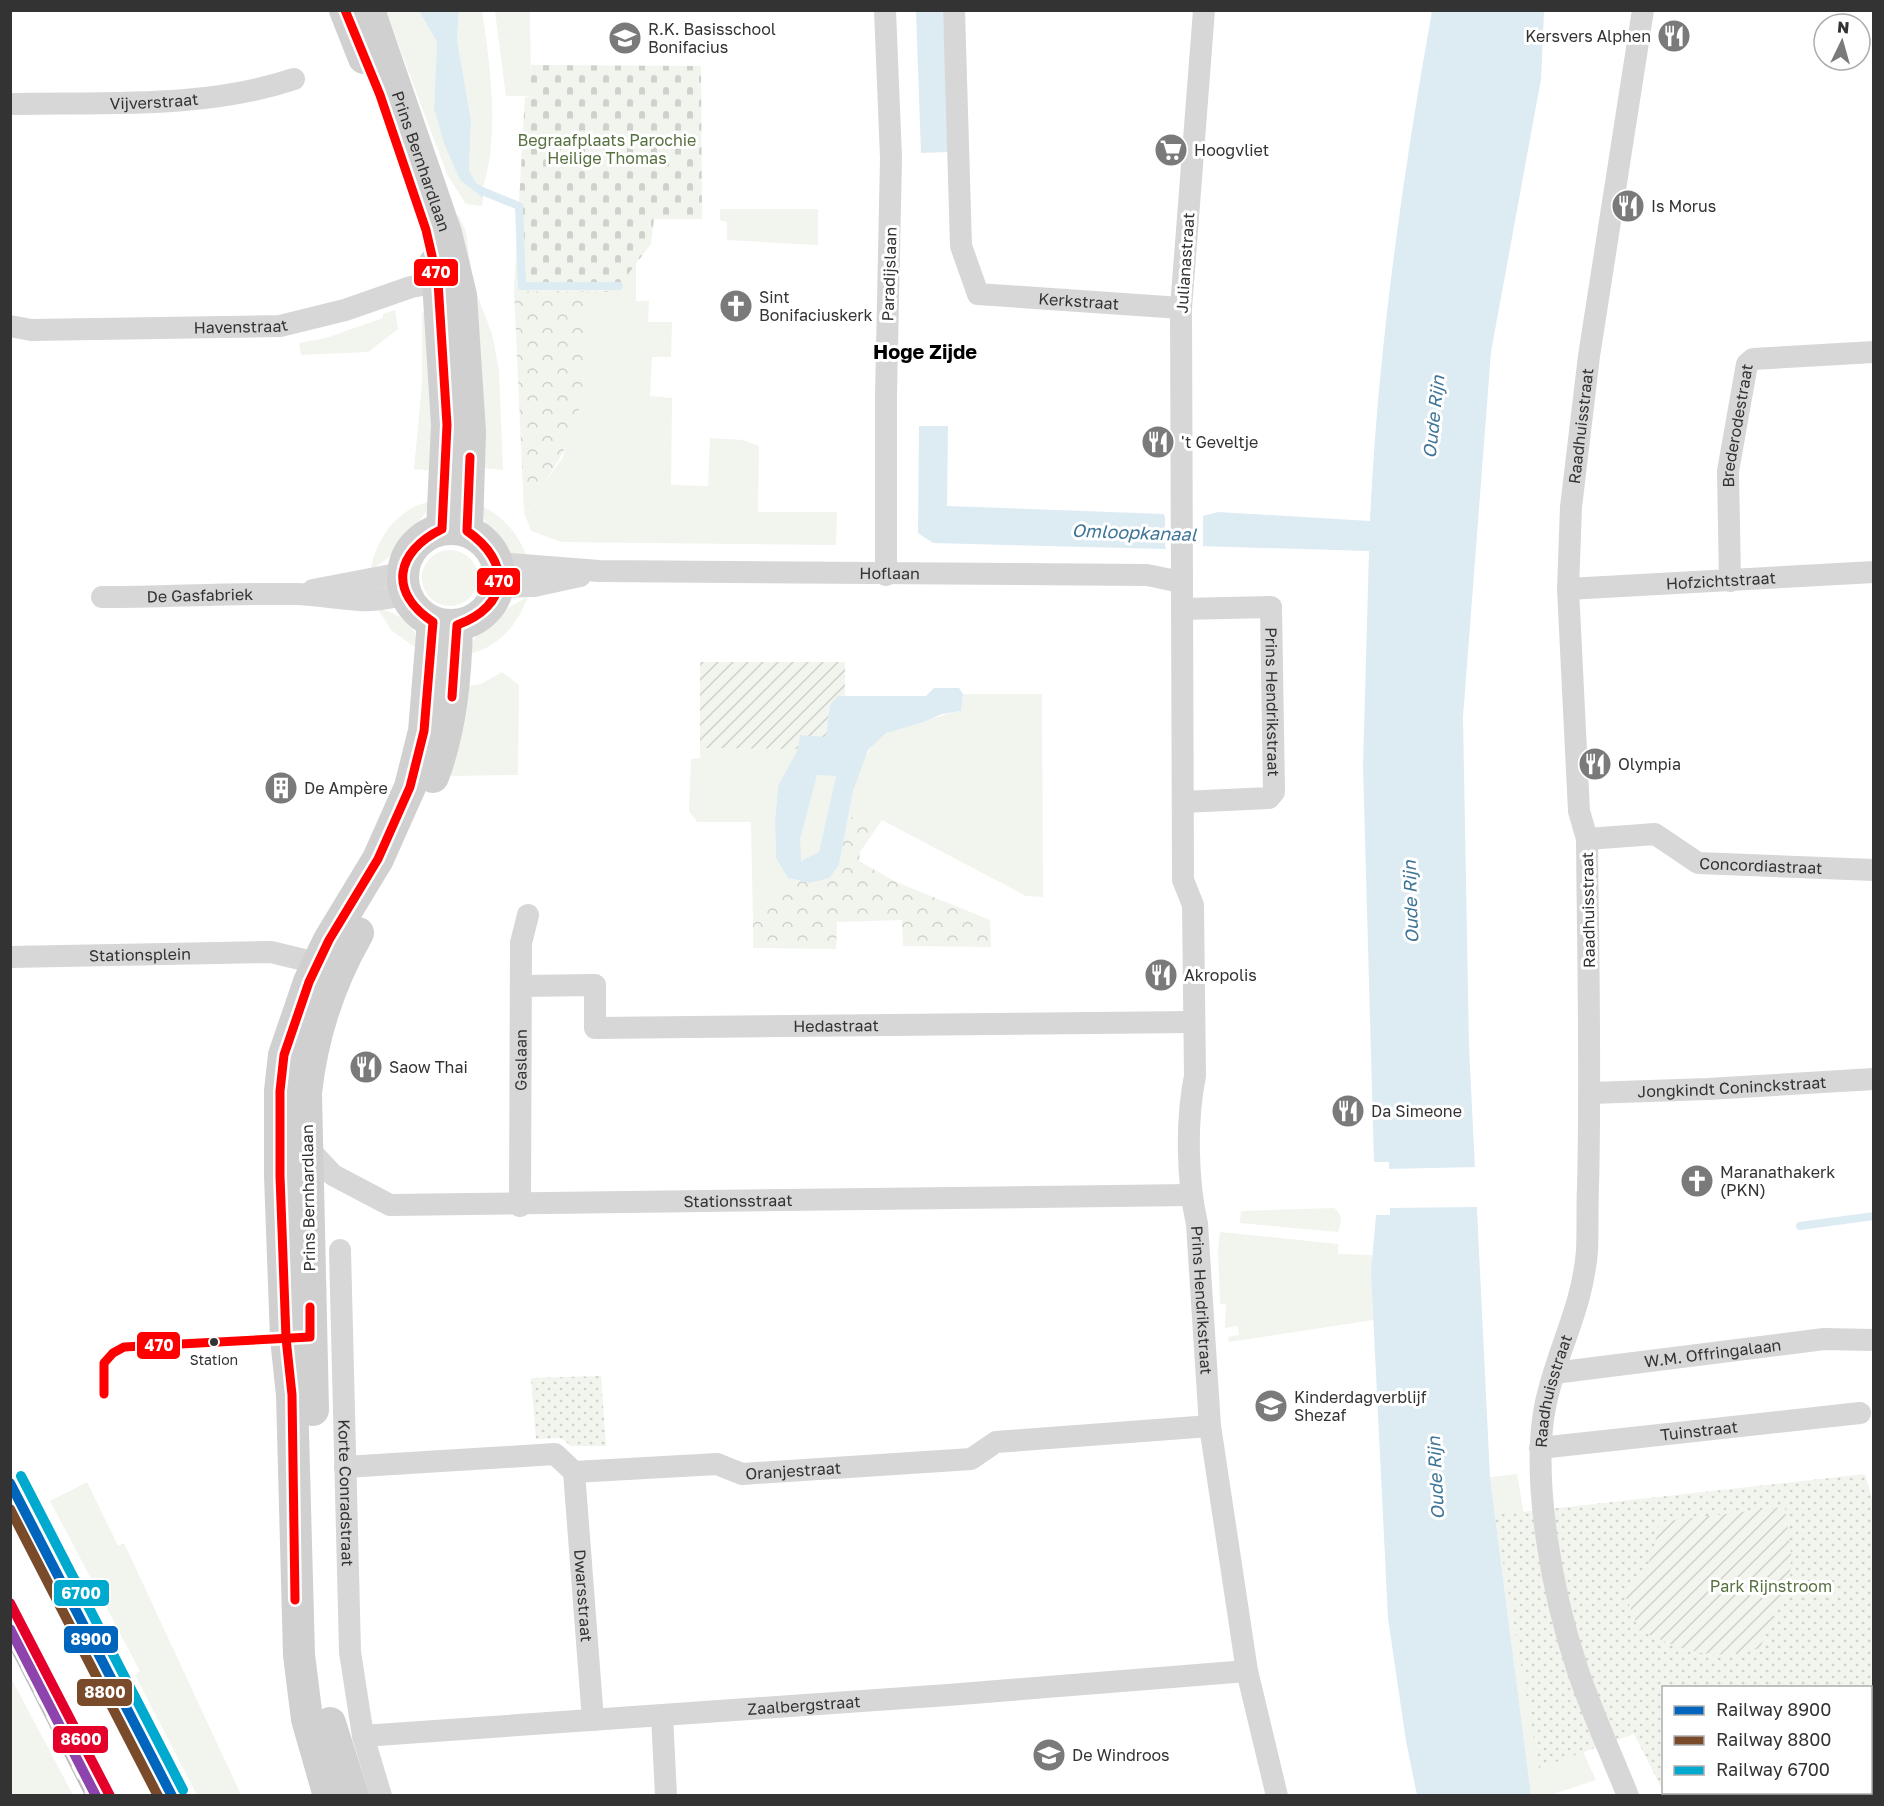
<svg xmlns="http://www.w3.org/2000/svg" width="1884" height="1806" font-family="'Golos Text',sans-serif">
<defs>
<pattern id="forest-crowns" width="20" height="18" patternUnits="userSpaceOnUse" patternTransform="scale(1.5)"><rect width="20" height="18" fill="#f1f5ed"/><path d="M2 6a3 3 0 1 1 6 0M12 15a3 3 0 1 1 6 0" fill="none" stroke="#cfd2cc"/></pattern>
<pattern id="cemetery-stones" width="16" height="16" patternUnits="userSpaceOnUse" patternTransform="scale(1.5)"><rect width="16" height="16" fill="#f1f5ed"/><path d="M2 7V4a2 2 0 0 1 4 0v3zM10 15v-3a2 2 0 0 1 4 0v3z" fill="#cfd2cc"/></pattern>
<pattern id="park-dots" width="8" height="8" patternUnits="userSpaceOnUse" patternTransform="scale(1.5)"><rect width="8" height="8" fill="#f1f5ed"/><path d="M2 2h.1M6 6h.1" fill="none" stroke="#cfd2cc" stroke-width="1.8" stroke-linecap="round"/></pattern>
<pattern id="garden-furrows" width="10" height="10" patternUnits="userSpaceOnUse" patternTransform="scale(1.5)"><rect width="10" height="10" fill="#f1f5ed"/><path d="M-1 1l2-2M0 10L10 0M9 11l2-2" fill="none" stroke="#cfd2cc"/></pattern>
</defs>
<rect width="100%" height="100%" fill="#fff"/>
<g fill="#f1f5ed">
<path d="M 386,11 L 419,11 L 437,42 L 434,108 L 460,180 L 483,198 L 482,206 L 466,204 L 447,174 Z"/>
<path d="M 459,11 L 482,11 C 490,63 500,136 483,187 L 476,183 L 469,170 L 471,120 L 457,40 Z"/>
<path d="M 495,11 L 530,11 L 531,96 L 506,96 Z"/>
<path d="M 720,209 L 818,209 L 818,245 L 727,240 L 727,222 L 720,220 Z"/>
<path d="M 459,216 L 466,232 L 473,284 L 492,334 L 499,371 L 503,470 L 481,468 L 446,220 Z"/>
<path d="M 636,263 L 636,301 L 649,301 L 648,322 L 672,322 L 671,357 L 652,357 L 650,396 L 672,398 L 671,485 L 708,486 L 710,438 L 743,440 L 759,446 L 758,512 L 837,512 L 836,545 L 562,542 L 531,531 L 524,512 L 563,457 L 583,384 L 584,327 L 588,309 L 618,292 L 619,286 Z"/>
<path d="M 395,310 L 398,329 L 368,352 L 301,355 L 299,343 L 326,338 L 383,318 L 383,314 Z"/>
<path d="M 422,312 L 432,320 L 436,471 L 414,469 L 422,383 Z"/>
<path d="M 432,501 C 426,516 386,567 371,568 C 377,536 400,507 432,501 Z"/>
<path d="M 480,505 C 505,517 518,534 528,559 L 507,554 L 486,524 Z"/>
<circle cx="450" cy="578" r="28"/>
<path d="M 528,597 C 516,627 498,648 466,655 C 475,629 503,609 528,597 Z"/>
<path d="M 378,609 C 399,612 420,628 419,650 L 391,630 Z"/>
<path d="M 502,672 L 519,685 L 518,775 L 451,776 L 447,756 L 463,687 L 481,684 Z"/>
<path d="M 963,694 L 1042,694 L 1043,897 L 1026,896 L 882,820 L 848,817 C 853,789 860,751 885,734 C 895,727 910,726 921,723 C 935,718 946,713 961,711 Z"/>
<path d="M 700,748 L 798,749 L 778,786 L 775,820 L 776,858 L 788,878 L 773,903 L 753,918 L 751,822 L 697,822 L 689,811 L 691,759 L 700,758 Z"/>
<path d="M 817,774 L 836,776 L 819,853 L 800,861 L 800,840 Z"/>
<path d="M 1334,1208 C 1343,1215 1342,1222 1338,1232 L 1240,1223 L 1241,1211 Z"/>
<path d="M 1220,1232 L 1338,1244 L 1338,1254 L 1372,1255 L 1373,1320 L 1229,1342 L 1228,1337 L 1239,1335 L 1238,1326 L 1225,1328 L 1226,1304 L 1220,1304 L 1218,1249 Z"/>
<path d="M 1517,1474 C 1535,1578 1550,1685 1596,1780 L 1550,1795 L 1531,1795 L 1490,1477 Z"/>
<path d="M 87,1482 L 118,1546 L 124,1543 L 241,1795 L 197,1795 L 135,1675 L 140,1671 L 50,1501 Z"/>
<path d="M 10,1678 L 11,1678 L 73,1795 L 11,1795 Z"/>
</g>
<g fill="url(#forest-crowns)">
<path d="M 514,291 L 619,292 L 588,309 C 582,334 585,358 583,383 C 579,436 554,470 524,512 Z"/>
<path d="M 848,817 L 882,820 L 860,852 L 859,861 L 896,882 L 990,920 L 991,947 L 903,946 L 902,920 L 837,922 L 836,949 L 753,948 L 753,918 L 773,903 L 788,878 L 810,883 L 839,865 Z"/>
</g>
<path fill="url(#cemetery-stones)" d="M 531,65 L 701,66 L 702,219 L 654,219 L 651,244 L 619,286 L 619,292 L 514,291 L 525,97 L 531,96 Z"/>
<g fill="url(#park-dots)">
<path d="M 601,1376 L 606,1446 L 571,1446 L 561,1438 L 536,1439 L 531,1378 Z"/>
<path d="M 1865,1474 L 1874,1506 L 1873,1795 L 1665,1796 L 1664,1793 L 1870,1792 L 1870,1688 L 1664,1688 L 1663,1791 L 1634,1734 L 1539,1768 L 1495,1515 Z"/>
</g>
<g fill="url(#garden-furrows)">
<path d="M 700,662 L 845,662 L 845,697 L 838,697 L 830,705 L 826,738 L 800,735 L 798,749 L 700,748 Z"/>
<path d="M 1785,1507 L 1791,1554 L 1790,1577 L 1760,1648 C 1713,1663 1682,1650 1639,1630 L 1625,1595 C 1647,1574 1655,1551 1659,1522 Z"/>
</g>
<g fill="#ddebf3" fill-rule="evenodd">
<path d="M 419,11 L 459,11 L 457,40 L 471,120 L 469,170 L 476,183 L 483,187 L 483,198 L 460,180 L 444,143 L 434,108 L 437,42 Z"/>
<path d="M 916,11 L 943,11 L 949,152 L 921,153 Z"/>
<path d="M 1432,11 L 1544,11 L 1541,79 L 1491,352 L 1463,717 L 1469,1046 L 1490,1477 L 1531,1795 L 1417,1795 L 1406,1741 L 1388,1618 L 1371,1272 L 1376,1215 L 1390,1215 L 1389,1162 L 1374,1162 L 1363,766 L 1369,551 L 1165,545 L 1166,549 L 933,543 L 918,533 L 919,426 L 948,426 L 947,506 L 1164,514 L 1164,516 L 1203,516 L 1218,512 L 1370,521 C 1378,350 1402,179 1432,11 Z"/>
<path d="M 934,688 L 959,688 L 963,694 L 961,711 L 942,714 L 924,722 L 886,733 L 868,750 L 853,791 L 839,865 L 829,878 L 810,883 L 788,878 L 776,858 L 775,820 L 778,786 L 798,749 L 800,735 L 826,737 L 830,705 L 838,696 L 926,696 ZM 817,775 L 836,776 L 819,852 L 801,861 L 800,840 Z"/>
</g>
<g fill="#fff">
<rect x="1165" y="514" width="38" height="32"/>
<path d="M 1478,1167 L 1479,1207 L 1386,1208 L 1386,1169 Z"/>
</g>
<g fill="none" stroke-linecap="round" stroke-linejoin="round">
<g stroke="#ddebf3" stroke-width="8">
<path d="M 482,191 L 519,206 L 522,286 L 619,286"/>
<path d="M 1800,1226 L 1874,1216"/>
</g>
<g stroke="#d7d7d7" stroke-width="22">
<path d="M 885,10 L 891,158 L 886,396 L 886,575"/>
<path id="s1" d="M 954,10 L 961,246 L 978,294 L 1181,308"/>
<path id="s2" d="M 1204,10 L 1181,308 L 1183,880 L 1193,905 L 1195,1076 C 1186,1120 1187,1180 1197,1224 L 1210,1426 L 1247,1671 L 1277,1796"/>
<path id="s3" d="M 10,104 C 105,102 204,109 294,79"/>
<path id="s4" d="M 10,326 L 31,330 L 280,326 L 345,310 L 411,287 L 438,282 L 449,288"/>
<path id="s5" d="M 497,563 L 599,571 L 1147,575 L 1181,582"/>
<path id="s6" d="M 1730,581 L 1728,471 L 1747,364 L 1753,359 L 1874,352"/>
<path d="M 498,587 L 534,586 L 580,576"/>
<path id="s7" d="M 1568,589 L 1874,572"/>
<path d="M 313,590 L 402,573"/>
<path id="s8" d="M 102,597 C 166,597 231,593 296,594 C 334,595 367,608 405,593"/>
<path id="s9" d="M 1182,609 L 1271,607 L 1274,792 L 1269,798 L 1183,802"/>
<path id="s10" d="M 1587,839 L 1655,834 L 1698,863 L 1874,870"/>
<path id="s11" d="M 10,957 L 271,952 L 333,967"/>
<path id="s12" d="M 521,986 L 595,985 L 595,1028 L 1194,1022"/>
<path id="s13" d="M 1591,1093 L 1708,1089 L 1874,1079"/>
<path id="s14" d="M 306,1146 L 333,1175 L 390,1205 L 1190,1195"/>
<path id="s15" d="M 520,1206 L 521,943 L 528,915"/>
<path id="s16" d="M 340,1250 L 350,1652 L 363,1736 L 381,1796"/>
<path id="s17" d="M 1554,1373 L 1824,1339 L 1874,1340"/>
<path id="s18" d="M 1540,1448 L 1860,1413"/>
<path id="s19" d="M 345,1467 L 555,1454 L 574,1472 L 717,1464 L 742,1474 L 971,1459 L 996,1442 L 1210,1426"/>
<path id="s20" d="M 574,1472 L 593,1720"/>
<path d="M 662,1715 L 666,1796"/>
<path d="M 1870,1722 L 1874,1720"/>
<path id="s21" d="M 363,1736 L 948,1695 L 1247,1671"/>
<path id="s22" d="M 1628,1796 C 1611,1753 1591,1711 1577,1668 C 1553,1596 1531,1481 1545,1407 C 1556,1351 1582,1311 1587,1251 C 1588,1230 1587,1208 1588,1187 C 1591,1071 1588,955 1587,839 L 1579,811 L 1568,589 L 1571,507 L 1589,356 L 1643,10"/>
<path d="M 1754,1796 L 1759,1792"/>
</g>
<g stroke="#d0d0d0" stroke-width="32">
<path d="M 345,10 L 364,58"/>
<path id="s23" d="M 369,10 L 446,233 L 461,295 L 470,432 L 467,531"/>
<path d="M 434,264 L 438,282 L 447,425 L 442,529"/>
<circle cx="451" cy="577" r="48"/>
<path d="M 433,777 C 451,729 456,677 457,625"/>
<path d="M 313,1410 L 306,1093 C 312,1037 330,982 358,933"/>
<path d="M 330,1723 L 353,1796"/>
<path d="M 329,1796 L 307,1719 L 299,1655 L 292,1395 L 286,1338 L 280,1176 L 280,1091 L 284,1055 L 309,982 L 329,940 L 378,859 L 410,787 L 424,731 L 433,622"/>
</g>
<g stroke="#bebebe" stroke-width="7">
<path id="rail" d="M 10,1641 L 89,1796"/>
</g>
<use href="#rail" stroke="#fff" stroke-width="4.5" stroke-dasharray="14" stroke-linecap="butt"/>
<g stroke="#fff" stroke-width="14">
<g id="bus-1">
<path d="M 452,697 L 457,625 C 510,606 512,562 467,531 L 470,457"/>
<path d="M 104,1394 L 104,1363 L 113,1353 L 124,1347 L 310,1337 L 310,1307"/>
<path d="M 295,1600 L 292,1395 L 286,1338 L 280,1176 L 280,1091 L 284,1055 L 309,982 L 329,940 L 378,859 L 410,787 L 424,731 L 433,622 C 388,592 395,552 442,529 L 447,425 L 438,282 L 426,230 L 380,95 L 345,10"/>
</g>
</g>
<use href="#bus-1" stroke="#f00" stroke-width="9"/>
<g stroke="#fff" stroke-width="15">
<path id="rail-1" d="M 10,1483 L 172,1796"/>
</g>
<g stroke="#fff" stroke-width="15">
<path id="rail-2" d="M 10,1509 L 158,1796"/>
</g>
<g stroke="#fff" stroke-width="15">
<path id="rail-3" d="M 21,1476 L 183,1790"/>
</g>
<g stroke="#fff" stroke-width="15">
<path id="rail-4" d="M 10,1603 L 110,1796"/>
</g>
<g stroke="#fff" stroke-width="15">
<path id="rail-5" d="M 10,1629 L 96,1796"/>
</g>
<use href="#rail-1" stroke="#0065bd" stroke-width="10"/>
<use href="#rail-2" stroke="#7a4b2a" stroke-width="10"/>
<use href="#rail-3" stroke="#00a9ce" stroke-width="10"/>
<use href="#rail-4" stroke="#e4002b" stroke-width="10"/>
<use href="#rail-5" stroke="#8e44ad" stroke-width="10"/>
</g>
<defs>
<g id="restaurant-disc" transform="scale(1.725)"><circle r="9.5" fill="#7a7a7a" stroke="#fff"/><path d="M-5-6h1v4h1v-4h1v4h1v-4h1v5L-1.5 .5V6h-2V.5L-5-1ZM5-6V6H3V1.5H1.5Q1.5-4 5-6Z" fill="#fff"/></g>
<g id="school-disc" transform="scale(1.725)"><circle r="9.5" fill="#7a7a7a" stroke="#fff"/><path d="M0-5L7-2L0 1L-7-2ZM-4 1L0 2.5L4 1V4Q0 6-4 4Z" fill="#fff"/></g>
<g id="supermarket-disc" transform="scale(1.725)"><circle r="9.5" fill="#7a7a7a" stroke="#fff"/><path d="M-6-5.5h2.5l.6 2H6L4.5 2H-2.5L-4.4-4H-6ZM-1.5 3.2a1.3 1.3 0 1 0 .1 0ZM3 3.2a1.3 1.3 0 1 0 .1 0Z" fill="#fff"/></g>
<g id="church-disc" transform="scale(1.725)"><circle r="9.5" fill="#7a7a7a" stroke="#fff"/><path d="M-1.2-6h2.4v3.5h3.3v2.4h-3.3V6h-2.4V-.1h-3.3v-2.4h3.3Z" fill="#fff"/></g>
<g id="building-disc" transform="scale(1.725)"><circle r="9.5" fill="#7a7a7a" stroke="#fff"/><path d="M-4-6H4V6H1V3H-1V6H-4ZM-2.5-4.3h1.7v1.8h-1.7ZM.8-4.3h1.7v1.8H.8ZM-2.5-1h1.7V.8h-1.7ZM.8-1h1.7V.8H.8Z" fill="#fff"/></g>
</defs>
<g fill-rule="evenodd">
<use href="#restaurant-disc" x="1674" y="36"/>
<use href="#school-disc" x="625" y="38"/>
<use href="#supermarket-disc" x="1171" y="150"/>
<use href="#restaurant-disc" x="1628" y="206"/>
<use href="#church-disc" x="736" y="306"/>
<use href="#restaurant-disc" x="1158" y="442"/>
<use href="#restaurant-disc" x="1595" y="764"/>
<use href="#building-disc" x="281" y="788"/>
<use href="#restaurant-disc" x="1161" y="975"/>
<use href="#restaurant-disc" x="366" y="1067"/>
<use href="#restaurant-disc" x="1348" y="1111"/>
<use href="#church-disc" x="1697" y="1181"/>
<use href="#school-disc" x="1271" y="1406"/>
<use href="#school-disc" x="1049" y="1755"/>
</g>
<circle fill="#333" stroke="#fff" stroke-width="2" cx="214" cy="1342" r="5"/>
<g text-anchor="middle" stroke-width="6" stroke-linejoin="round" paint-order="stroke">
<g font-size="14" fill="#333" stroke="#fff">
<text x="214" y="1365">Station</text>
</g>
<g font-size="16" fill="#333" stroke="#fff" text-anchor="start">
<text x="648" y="35">R.K. Basisschool<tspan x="648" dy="18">Bonifacius</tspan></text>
<text x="1651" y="42" text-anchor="end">Kersvers Alphen</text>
<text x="1194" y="156">Hoogvliet</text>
<text x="1651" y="212">Is Morus</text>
<text x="759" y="303">Sint<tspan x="759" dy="18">Bonifaciuskerk</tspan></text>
<text x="1181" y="448">'t Geveltje</text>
<text x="1618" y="770">Olympia</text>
<text x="304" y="794">De Ampère</text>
<text x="1184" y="981">Akropolis</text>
<text x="389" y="1073">Saow Thai</text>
<text x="1371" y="1117">Da Simeone</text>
<text x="1720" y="1178">Maranathakerk<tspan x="1720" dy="18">(PKN)</tspan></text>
<text x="1294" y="1403">Kinderdagverblijf<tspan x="1294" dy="18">Shezaf</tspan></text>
<text x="1072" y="1761">De Windroos</text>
</g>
<g font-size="16" fill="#333" stroke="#fff">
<text dy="6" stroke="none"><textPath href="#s3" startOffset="144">Vijverstraat</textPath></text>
<text dy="6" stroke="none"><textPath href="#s23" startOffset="160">Prins Bernhardlaan</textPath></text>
<text transform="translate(1185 263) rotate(-86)" y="6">Julianastraat</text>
<text transform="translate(889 274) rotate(-88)" y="6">Paradijslaan</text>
<text dy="6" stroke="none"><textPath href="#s1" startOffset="388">Kerkstraat</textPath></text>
<text dy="6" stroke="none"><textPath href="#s4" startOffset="231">Havenstraat</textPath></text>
<text dy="6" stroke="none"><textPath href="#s22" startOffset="1392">Raadhuisstraat</textPath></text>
<text dy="6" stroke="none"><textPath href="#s6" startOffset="156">Brederodestraat</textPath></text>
<text dy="6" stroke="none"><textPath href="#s5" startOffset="393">Hoflaan</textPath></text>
<text dy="6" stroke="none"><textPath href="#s7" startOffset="153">Hofzichtstraat</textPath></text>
<text dy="6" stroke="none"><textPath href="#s8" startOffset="98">De Gasfabriek</textPath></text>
<text dy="6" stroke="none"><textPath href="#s9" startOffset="184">Prins Hendrikstraat</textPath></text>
<text dy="6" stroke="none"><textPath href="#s10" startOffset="183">Concordiastraat</textPath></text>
<text transform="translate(1588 910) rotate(-91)" y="6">Raadhuisstraat</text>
<text dy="6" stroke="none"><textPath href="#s11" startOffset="130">Stationsplein</textPath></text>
<text dy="6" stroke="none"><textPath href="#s12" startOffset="358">Hedastraat</textPath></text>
<text dy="6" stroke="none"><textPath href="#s15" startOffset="146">Gaslaan</textPath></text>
<text dy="6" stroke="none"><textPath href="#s13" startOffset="141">Jongkindt Coninckstraat</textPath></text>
<text transform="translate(308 1198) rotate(-91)" y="6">Prins Bernhardlaan</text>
<text dy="6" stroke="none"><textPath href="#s14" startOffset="452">Stationsstraat</textPath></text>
<text dy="6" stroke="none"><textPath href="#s2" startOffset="1294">Prins Hendrikstraat</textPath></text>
<text dy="6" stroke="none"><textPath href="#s17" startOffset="160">W.M. Offringalaan</textPath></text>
<text dy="6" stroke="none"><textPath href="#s22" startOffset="420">Raadhuisstraat</textPath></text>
<text dy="6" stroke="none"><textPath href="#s18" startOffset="160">Tuinstraat</textPath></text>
<text dy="6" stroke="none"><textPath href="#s19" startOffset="458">Oranjestraat</textPath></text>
<text dy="6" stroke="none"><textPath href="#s16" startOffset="243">Korte Conradstraat</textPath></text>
<text dy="6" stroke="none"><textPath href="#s20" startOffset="124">Dwarsstraat</textPath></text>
<text dy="6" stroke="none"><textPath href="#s21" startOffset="442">Zaalbergstraat</textPath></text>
</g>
<g font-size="16" fill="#56703f" stroke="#fff">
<text x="607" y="146">Begraafplaats Parochie<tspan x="607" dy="18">Heilige Thomas</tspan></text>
<text x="1771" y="1592">Park Rijnstroom</text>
</g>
<g font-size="18" font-style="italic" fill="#3f7597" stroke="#fff">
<text transform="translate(1434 417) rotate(-84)" y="6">Oude Rijn</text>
<text transform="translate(1134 533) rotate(2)" y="6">Omloopkanaal</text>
<text transform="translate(1411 902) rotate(-92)" y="6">Oude Rijn</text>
<text transform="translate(1436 1478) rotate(-93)" y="6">Oude Rijn</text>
</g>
<g font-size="20" font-weight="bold" fill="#000" stroke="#fff">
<text x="925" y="359">Hoge Zijde</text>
</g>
</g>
<g stroke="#fff" stroke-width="2">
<rect x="413" y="258" width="46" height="29" rx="6" fill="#f00"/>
<rect x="476" y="567" width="45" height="29" rx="6" fill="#f00"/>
<rect x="136" y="1331" width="45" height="29" rx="6" fill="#f00"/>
<rect x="53" y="1579" width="57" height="28" rx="6" fill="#00a9ce"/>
<rect x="63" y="1625" width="56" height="29" rx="6" fill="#0065bd"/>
<rect x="76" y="1678" width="57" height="29" rx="6" fill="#7a4b2a"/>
<rect x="52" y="1725" width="57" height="29" rx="6" fill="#e4002b"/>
</g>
<g font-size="16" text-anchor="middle" font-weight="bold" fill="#fff">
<text x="436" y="278">470</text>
<text x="499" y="587">470</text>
<text x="159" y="1351">470</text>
<text x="81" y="1599">6700</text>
<text x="91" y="1645">8900</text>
<text x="105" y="1698">8800</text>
<text x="81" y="1745">8600</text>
</g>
<rect width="1884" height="1806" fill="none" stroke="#333333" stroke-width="24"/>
<rect x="1662" y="1686" width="210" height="108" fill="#ffffff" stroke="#adadad" stroke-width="1.5"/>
<rect x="1674" y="1706" width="30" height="9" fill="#0065bd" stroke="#adadad" stroke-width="1.5"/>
<text x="1716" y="1716" font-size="18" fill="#333333">Railway 8900</text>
<rect x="1674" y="1736" width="30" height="9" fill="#7a4b2a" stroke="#adadad" stroke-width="1.5"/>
<text x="1716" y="1746" font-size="18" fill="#333333">Railway 8800</text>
<rect x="1674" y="1766" width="30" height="9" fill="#00a9ce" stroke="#adadad" stroke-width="1.5"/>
<text x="1716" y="1776" font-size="18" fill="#333333">Railway 6700</text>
<g transform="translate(1842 42) rotate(5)"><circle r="28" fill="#ffffff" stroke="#adadad" stroke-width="1.5"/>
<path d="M0-4.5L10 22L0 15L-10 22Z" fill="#7a7a7a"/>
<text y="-9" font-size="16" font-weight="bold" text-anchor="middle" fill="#333333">N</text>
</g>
</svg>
